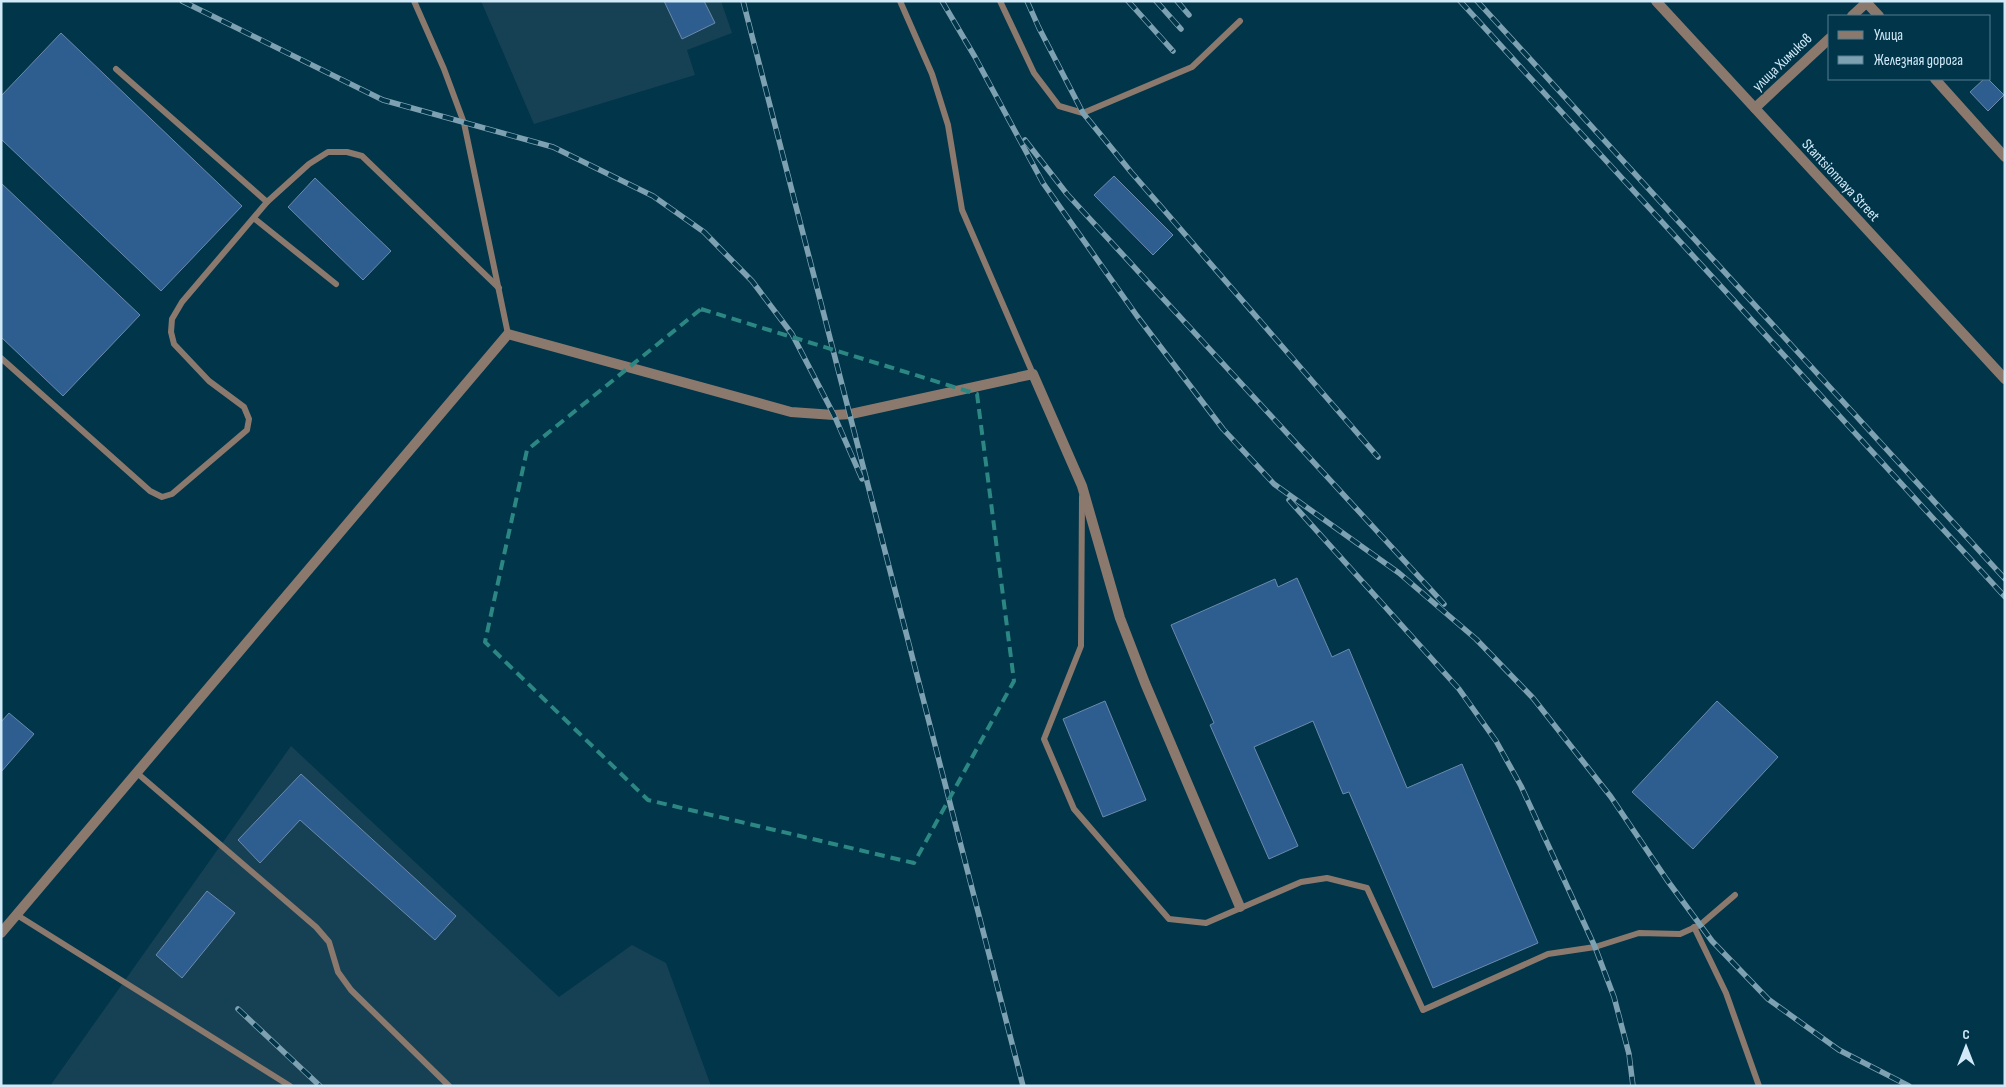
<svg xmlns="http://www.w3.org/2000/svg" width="2006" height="1087" font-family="'Sofia Sans Condensed',sans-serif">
<rect width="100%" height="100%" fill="#01354a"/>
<g fill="#164155">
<path d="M 481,1 L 721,1 L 732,33 L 687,50 L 695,75 L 534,124 Z"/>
<path d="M 291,746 L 559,997 L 632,945 L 666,963 L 711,1086 L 50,1086 Z"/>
</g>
<g fill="#2e5d8f" stroke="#6c8aac">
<path d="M 664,1 L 704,1 L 715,23 L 682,39 Z"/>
<path d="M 61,33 L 242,206 L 161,291 L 1,139 L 1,96 Z"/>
<path d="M 1984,79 L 1988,79 L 2004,95 L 1988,111 L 1970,92 Z"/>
<path d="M 1114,176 L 1173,235 L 1153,255 L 1094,195 Z"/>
<path d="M 315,178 L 391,251 L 363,280 L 288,207 Z"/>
<path d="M 1,183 L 140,315 L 63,396 L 1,337 Z"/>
<path d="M 1297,578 L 1332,657 L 1349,649 L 1407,788 L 1462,764 L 1538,943 L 1433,988 L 1349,792 L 1343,794 L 1313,721 L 1254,747 L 1298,846 L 1269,859 L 1210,725 L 1214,723 L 1171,625 L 1275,579 L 1278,587 Z"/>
<path d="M 1105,701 L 1146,800 L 1103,817 L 1063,719 Z"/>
<path d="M 1717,701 L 1778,757 L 1693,849 L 1632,792 Z"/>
<path d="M 9,713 L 34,734 L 1,772 L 1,722 Z"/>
<path d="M 301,774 L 456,916 L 435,940 L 300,820 L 260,863 L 238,840 Z"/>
<path d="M 207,891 L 235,913 L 182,978 L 156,955 Z"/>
</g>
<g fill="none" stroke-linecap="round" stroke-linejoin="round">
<g stroke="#8b796e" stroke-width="6">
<path d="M 414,1 L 444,69 L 464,123 L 508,334"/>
<path d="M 900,1 L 932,74 L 948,125 L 962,210 L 1033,374"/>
<path d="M 1000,1 L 1034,73 L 1059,106 L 1083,113 L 1192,67 L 1240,21"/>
<path d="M 116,69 L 267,202"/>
<path d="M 255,219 L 336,284"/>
<path d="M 1,358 L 150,491 L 162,497 L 172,494 L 247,430 L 249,419 L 244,407 L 209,381 L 174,344 L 171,332 L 172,319 L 182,302 L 267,202 L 309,164 L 328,152 L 347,152 L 362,156 L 499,288"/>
<path d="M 1082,497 L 1081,646 L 1044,739 L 1074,809 L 1169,919 L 1206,923 L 1301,882 L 1327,878 L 1367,888 L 1423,1010 L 1548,954 L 1595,947 L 1639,933 L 1680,934 L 1700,925 L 1735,895"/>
<path d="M 137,773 L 316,927 L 329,942 L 338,972 L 351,990 L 449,1086"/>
<path d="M 17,915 L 290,1086"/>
<path d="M 1694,927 L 1726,993 L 1759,1086"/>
</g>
<g stroke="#8b796e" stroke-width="10">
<path d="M 1865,1 L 1879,16"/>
<path d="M 1852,16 L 1868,1"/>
<path d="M 1935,79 L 2005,157"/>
<path d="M 1755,108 L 1830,38"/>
<path d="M 1,933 L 508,334 L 791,412 L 834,415 L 851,414 L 1033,374 L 1082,486 L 1120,618 L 1145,683 L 1240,907"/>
</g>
<path stroke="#8b796e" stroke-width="10" d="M 1656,1 L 2005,379"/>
<g stroke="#7ea1b1" stroke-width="5.5">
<g id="rail">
<path d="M 182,1 L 383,100 L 553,147 L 653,196 L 704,232 L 752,281 L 792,334 L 834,415 L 862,479"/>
<path d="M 743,1 L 1023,1086"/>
<path d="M 942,1 L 975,57 L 1043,183 L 1137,316 L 1223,429 L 1274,484 L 1399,573 L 1476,639 L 1533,698 L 1611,797 L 1667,880 L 1712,941 L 1768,999 L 1839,1050 L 1909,1086"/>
<path d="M 1027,1 L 1039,28 L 1083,113 L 1131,172 L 1378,457"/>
<path d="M 1128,1 L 1173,51"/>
<path d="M 1156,1 L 1181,29"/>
<path d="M 1177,1 L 1189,15"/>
<path d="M 1460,1 L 2005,597"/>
<path d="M 1477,1 L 2005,579"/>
<path d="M 1025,140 L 1067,194 L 1444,604"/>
<path d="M 1289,500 L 1459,689 L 1496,741 L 1521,786 L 1595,947 L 1614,997 L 1629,1054 L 1633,1086"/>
<path d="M 238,1009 L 320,1086"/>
</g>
</g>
<use href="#rail" stroke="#01354a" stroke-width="4" stroke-dasharray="11" stroke-linecap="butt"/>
</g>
<path fill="none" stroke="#2c8783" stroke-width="4" stroke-dasharray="10 6" stroke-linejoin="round" d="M 701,309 L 977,394 L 1014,681 L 914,863 L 648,800 L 485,642 L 527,450 Z"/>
<g text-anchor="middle" stroke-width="4" stroke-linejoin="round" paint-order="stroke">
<g font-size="15" fill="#d2eaf7" stroke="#01354a">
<text transform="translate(1782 62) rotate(-44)" y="5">улица Химиков</text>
<text transform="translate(1841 180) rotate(47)" y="5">Stantsionnaya Street</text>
</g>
</g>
<rect width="2006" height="1087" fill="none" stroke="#d2eaf7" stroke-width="5"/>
<rect x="1828" y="15" width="162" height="65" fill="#01354a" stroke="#557d8f"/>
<rect x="1838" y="31" width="25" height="8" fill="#8b796e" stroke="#557d8f"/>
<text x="1874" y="40" font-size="15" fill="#d2eaf7">Улица</text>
<rect x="1838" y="56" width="25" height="8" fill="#7ea1b1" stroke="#557d8f"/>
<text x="1874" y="65" font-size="15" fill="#d2eaf7">Железная дорога</text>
<g transform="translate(1966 1047)" stroke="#01354a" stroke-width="4" paint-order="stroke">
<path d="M0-4L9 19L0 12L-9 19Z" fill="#d2eaf7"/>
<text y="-8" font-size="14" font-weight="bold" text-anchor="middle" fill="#d2eaf7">С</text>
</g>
</svg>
